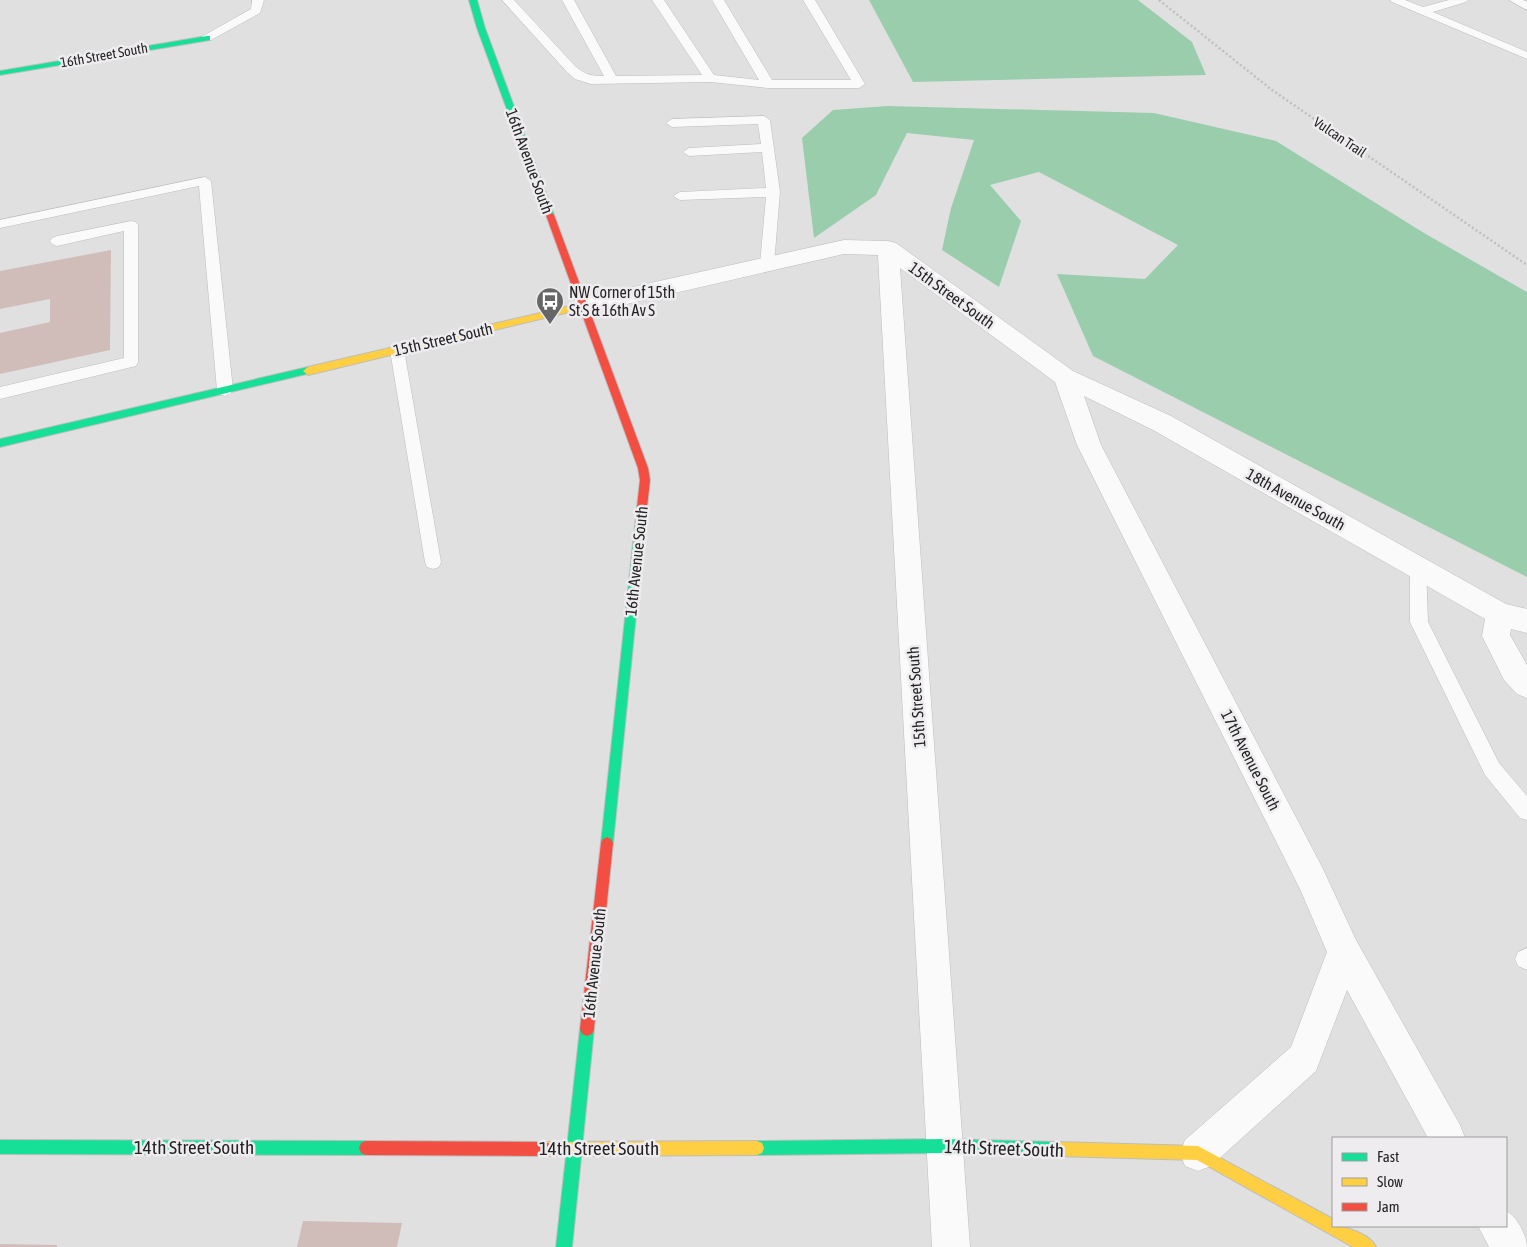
<svg xmlns="http://www.w3.org/2000/svg" width="1527" height="1247" font-family="'Asap Condensed',sans-serif">
<rect width="100%" height="100%" fill="#e1e0e1"/>
<g fill="#9acdab">
<path d="M 869,0 L 1138,0 L 1192,42 L 1206,75 L 913,82 Z"/>
<path d="M 888,106 L 1154,113 L 1276,141 L 1424,233 L 1527,292 L 1527,577 L 1093,356 L 1057,274 L 1145,279 L 1178,245 L 1039,172 L 990,185 L 1021,221 L 999,287 L 942,250 L 951,208 L 974,140 L 907,133 L 876,195 L 814,238 L 802,138 L 833,110 Z"/>
</g>
<g fill="#d0bdb9">
<path d="M 111,250 L 110,350 L 0,374 L 0,333 L 50,322 L 50,299 L 0,309 L 0,271 Z"/>
<path d="M 303,1221 L 402,1223 L 397,1247 L 297,1247 Z"/>
<path d="M 0,1244 L 57,1245 L 57,1247 L 0,1247 Z"/>
</g>
<g fill="none" stroke-linecap="round" stroke-linejoin="round">
<g stroke="#bebdbe" stroke-width="1">
<g id="lane">
<path d="M 252,0 L 264,0 L 260,13 L 211,40 L 203,40 L 201,38 L 203,36 L 251,9 Z"/>
<path d="M 502,0 L 514,0 L 575,66 C 585,75 592,76 604,76 L 562,0 L 574,0 L 616,76 L 702,75 L 652,0 L 664,0 L 714,75 L 759,80 L 712,0 L 724,0 L 772,80 L 851,80 L 803,0 L 815,0 L 865,84 L 859,88 L 768,88 L 710,82 L 591,84 L 575,79 L 567,72 Z"/>
<path d="M 1390,0 L 1405,0 L 1423,7 L 1449,0 L 1468,0 L 1466,2 L 1433,12 L 1527,52 L 1527,59 L 1392,2 Z"/>
<path d="M 1509,0 L 1523,0 L 1527,2 L 1527,10 Z"/>
<path d="M 764,116 L 770,120 L 780,192 L 774,264 L 772,267 L 762,267 L 760,264 L 766,197 L 680,200 L 673,196 L 680,192 L 766,188 L 762,152 L 689,156 L 683,152 L 689,148 L 761,144 L 758,124 L 672,127 L 666,123 L 672,119 Z"/>
<path d="M 205,177 L 211,181 L 233,390 L 230,394 L 225,396 L 220,394 L 217,390 L 199,186 L 0,228 L 0,220 Z"/>
<path d="M 131,221 L 136,222 L 138,225 L 138,362 L 136,366 L 0,399 L 0,387 L 124,358 L 124,231 L 57,246 L 52,244 L 50,241 L 52,238 L 57,236 Z"/>
<path d="M 397,345 L 402,346 L 404,350 L 441,562 L 439,567 L 433,569 L 427,567 L 425,562 L 390,350 L 392,346 Z"/>
<path d="M 1418,561 L 1424,563 L 1426,568 L 1428,622 L 1499,763 L 1527,796 L 1527,820 L 1520,818 L 1485,775 L 1410,622 L 1410,568 L 1412,563 Z"/>
<path d="M 1527,948 L 1527,969 L 1525,969 L 1518,966 L 1515,959 L 1518,952 Z"/>
</g>
</g>
<g stroke="#bebdbe" stroke-width="1">
<g id="street">
<path d="M 844,240 L 888,241 L 896,243 L 1073,371 L 1171,416 L 1506,604 L 1527,609 L 1527,633 L 1511,629 L 1510,635 L 1527,665 L 1527,698 L 1517,694 L 1504,680 L 1482,636 L 1485,619 L 1153,430 L 1084,396 L 1101,445 L 1322,867 L 1356,940 L 1460,1125 L 1465,1138 L 1428,1138 L 1347,990 L 1316,1071 L 1211,1166 L 1198,1171 L 1185,1166 L 1180,1153 L 1185,1140 L 1291,1047 L 1327,952 L 1300,889 L 1077,445 L 1055,382 L 900,268 L 970,1247 L 932,1247 L 878,255 L 844,254 L 583,314 L 575,312 L 572,306 L 575,300 L 583,298 Z"/>
<path d="M 1506,1211 C 1517,1216 1527,1236 1527,1247 L 1489,1247 L 1478,1226 L 1506,1226 Z"/>
</g>
</g>
<g stroke="#bebdbe" stroke-width="2">
<g id="fast">
<path d="M 469,0 L 477,0 L 485,28 L 554,215 L 553,217 L 547,217 L 546,215 L 477,28 Z"/>
<path d="M 207,36 L 210,36 L 210,40 L 0,75 L 0,71 Z"/>
<path d="M 308,367 L 313,371 L 311,373 L 0,447 L 0,439 Z"/>
<path d="M 641,512 L 646,516 L 613,843 L 611,847 L 607,849 L 603,847 L 601,843 L 636,516 Z"/>
<path d="M 587,1022 L 592,1024 L 594,1029 L 572,1247 L 556,1247 L 580,1029 L 582,1024 Z"/>
<path d="M 945,1139 L 1056,1142 L 1061,1144 L 1063,1149 L 1061,1154 L 1056,1156 L 945,1153 L 757,1155 L 752,1153 L 750,1148 L 752,1143 L 757,1141 Z"/>
<path d="M 0,1140 L 366,1141 L 371,1143 L 373,1148 L 371,1153 L 366,1155 L 0,1154 Z"/>
</g>
</g>
<g stroke="#bebdbe" stroke-width="2">
<g id="slow">
<path d="M 583,303 L 586,304 L 586,308 L 308,375 L 303,371 L 308,367 Z"/>
<path d="M 757,1141 L 762,1143 L 764,1148 L 762,1153 L 757,1155 L 545,1156 L 540,1154 L 538,1149 L 540,1144 L 545,1142 Z"/>
<path d="M 1056,1142 L 1198,1146 L 1333,1219 L 1333,1226 C 1346,1226 1371,1235 1376,1247 L 1353,1247 L 1197,1160 L 1056,1156 L 1051,1154 L 1049,1149 L 1051,1144 Z"/>
</g>
</g>
<g stroke="#bebdbe" stroke-width="2">
<g id="jam">
<path d="M 550,212 L 554,215 L 648,468 L 650,480 L 646,516 L 641,520 L 636,516 L 640,480 L 638,468 L 546,215 Z"/>
<path d="M 607,837 L 611,839 L 613,843 L 594,1029 L 592,1034 L 587,1036 L 582,1034 L 580,1029 L 601,843 L 603,839 Z"/>
<path d="M 366,1141 L 545,1142 L 550,1144 L 552,1149 L 550,1154 L 545,1156 L 366,1155 L 361,1153 L 359,1148 L 361,1143 Z"/>
</g>
</g>
<path stroke="#bfbfbf" stroke-width="2.5" stroke-dasharray="2 2.5" stroke-linecap="butt" d="M 1159,0 L 1272,90 L 1527,265"/>
<use href="#lane" fill="#fafafa" fill-rule="evenodd"/>
<use href="#street" fill="#fafafa" fill-rule="evenodd"/>
<use href="#fast" fill="#16e098" fill-rule="evenodd"/>
<use href="#slow" fill="#ffcf43" fill-rule="evenodd"/>
<use href="#jam" fill="#f24e42" fill-rule="evenodd"/>
</g>
<defs>
<g id="bus-pin" transform="scale(1.4375)"><path d="M0 17L-7.5 6A9.5 9.5 0 1 1 7.5 6Z" fill="#666667" stroke="#eeecef"/><path d="M-5-6H5V4H4V6H2V4H-2V6H-4V4H-5ZM-3.5-4V0h7V-4ZM-3.5 1.2v1.5H-2V1.2ZM2 1.2v1.5H3.5V1.2Z" fill="#fff"/></g>
</defs>
<g fill-rule="evenodd">
<use href="#bus-pin" x="550" y="301"/>
</g>
<g text-anchor="middle" stroke-width="5" stroke-linejoin="round" paint-order="stroke">
<g font-size="14" fill="#242425" stroke="#eeecef">
<text transform="translate(104 55) rotate(-10)" y="5">16th Street South</text>
<text transform="translate(1340 137) rotate(34)" y="5">Vulcan Trail</text>
</g>
<g font-size="16" fill="#242425" stroke="#eeecef">
<text transform="translate(530 161) rotate(70)" y="6">16th Avenue South</text>
<text transform="translate(952 295) rotate(36)" y="6">15th Street South</text>
<text transform="translate(443 339) rotate(-13)" y="6">15th Street South</text>
<text transform="translate(1296 499) rotate(29)" y="6">18th Avenue South</text>
<text transform="translate(636 561) rotate(-84)" y="6">16th Avenue South</text>
<text transform="translate(916 697) rotate(-94)" y="6">15th Street South</text>
<text transform="translate(1251 760) rotate(63)" y="6">17th Avenue South</text>
<text transform="translate(594 963) rotate(-84)" y="6">16th Avenue South</text>
</g>
<g font-size="16" fill="#242425" stroke="#eeecef" text-anchor="start">
<text x="569" y="298">NW Corner of 15th<tspan x="569" dy="18">St S &amp; 16th Av S</tspan></text>
</g>
<g font-size="19" fill="#242425" stroke="#eeecef">
<text x="194" y="1154">14th Street South</text>
<text x="599" y="1155">14th Street South</text>
<text transform="translate(1004 1148) rotate(2)" y="7">14th Street South</text>
</g>
</g>
<rect x="1332" y="1137" width="175" height="90" fill="#eeecef" stroke="#9d9c9e"/>
<rect x="1342" y="1153" width="25" height="8" fill="#16e098" stroke="#9d9c9e"/>
<text x="1377" y="1162" font-size="15" fill="#242425">Fast</text>
<rect x="1342" y="1178" width="25" height="8" fill="#ffcf43" stroke="#9d9c9e"/>
<text x="1377" y="1187" font-size="15" fill="#242425">Slow</text>
<rect x="1342" y="1203" width="25" height="8" fill="#f24e42" stroke="#9d9c9e"/>
<text x="1377" y="1212" font-size="15" fill="#242425">Jam</text>
</svg>
